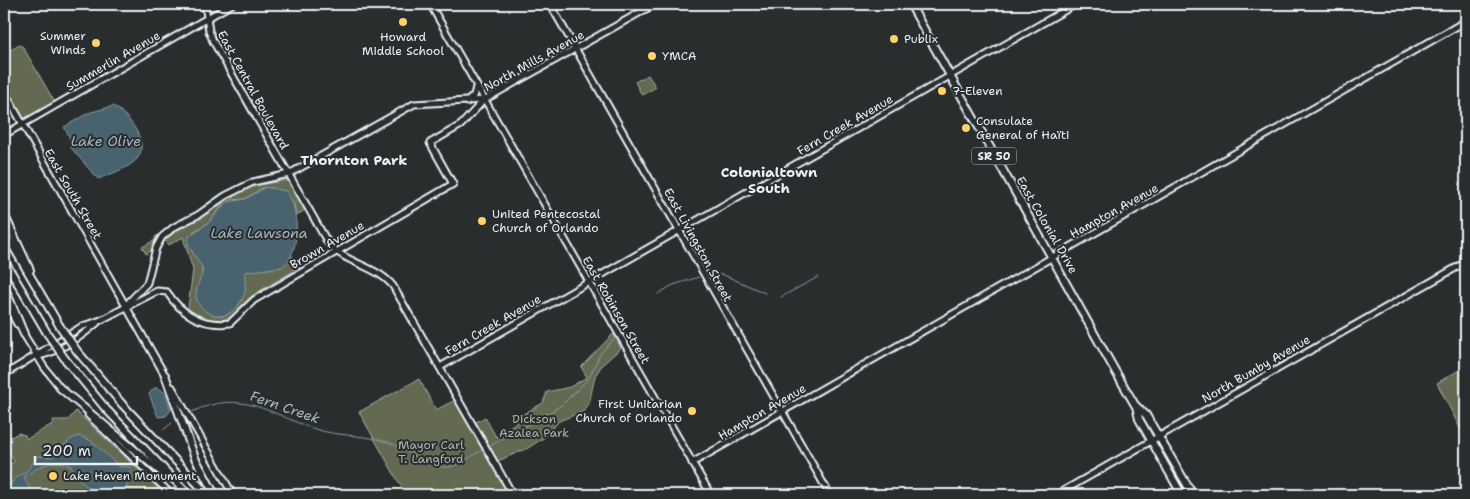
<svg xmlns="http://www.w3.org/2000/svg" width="1470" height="499" font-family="'Shantell Sans',sans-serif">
<rect width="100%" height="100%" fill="#2a2d2e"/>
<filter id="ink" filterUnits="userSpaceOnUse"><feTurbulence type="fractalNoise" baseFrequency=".02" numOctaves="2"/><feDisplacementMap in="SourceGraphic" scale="10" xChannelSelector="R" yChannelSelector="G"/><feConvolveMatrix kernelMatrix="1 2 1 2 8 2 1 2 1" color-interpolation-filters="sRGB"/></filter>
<g filter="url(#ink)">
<g fill="#636b51" stroke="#a6aea4">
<path d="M 19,45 L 23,47 L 54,101 L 51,105 L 26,118 L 22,117 L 4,86 L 4,54 Z"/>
<path d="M 648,75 L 656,87 L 642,95 L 635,82 Z"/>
<path d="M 288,180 L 305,210 L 296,216 L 294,203 L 273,188 L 262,188 L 245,199 L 231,200 L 222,206 L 208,223 L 194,231 L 188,245 L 202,266 L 202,276 L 220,317 C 246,307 243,295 245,272 L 248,271 L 282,267 L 291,255 L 302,266 C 286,276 270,284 255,294 C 233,308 237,327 203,317 C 196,315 190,314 188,307 L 193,270 L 183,237 L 169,245 L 166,241 L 146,254 L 142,247 L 155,240 L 155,237 L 163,232 L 168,237 L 227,198 L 253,186 Z"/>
<path d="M 613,334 L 621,348 L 602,365 L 595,376 L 589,404 L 584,411 L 559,421 L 545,437 L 528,448 L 498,461 L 476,422 L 485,417 L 496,437 L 519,420 L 518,417 L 543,403 L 547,392 L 570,387 L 587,377 L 581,367 Z"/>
<path d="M 1466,366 L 1466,440 L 1437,383 Z"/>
<path d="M 419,379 L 436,410 L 455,400 L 510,495 L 406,495 L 359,412 Z"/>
<path d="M 76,411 L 165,495 L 4,495 L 4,468 L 14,462 L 4,441 L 18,433 L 25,435 L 27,439 L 54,423 L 53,420 L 68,420 Z"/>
</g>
<g fill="#4a636e" stroke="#899ca5">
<path d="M 113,106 C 127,113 151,143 137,159 C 128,169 110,174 98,179 L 71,148 L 69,136 L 64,127 L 88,113 Z"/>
<path d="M 266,187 L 286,191 C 300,207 301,255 282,267 L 245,272 C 244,280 247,288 244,295 C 237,314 218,324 202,308 C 199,305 196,300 196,295 C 196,286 202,277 203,269 L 188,245 L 189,236 L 208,223 L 227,202 L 245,199 Z"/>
<path d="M 154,388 L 159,388 L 165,393 L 171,410 L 166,416 L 158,417 L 149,394 Z"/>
<path d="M 79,436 L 90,440 L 120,467 L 131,467 L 129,477 L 130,481 L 122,495 C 97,495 83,489 71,466 C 52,457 40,466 24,477 L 31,490 L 88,495 L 4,495 L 14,479 L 27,471 L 38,456 L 52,457 L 71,439 Z"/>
</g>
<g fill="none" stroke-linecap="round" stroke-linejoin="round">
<g stroke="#899ca5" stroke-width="1">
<path d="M 711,274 L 724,275 L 765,293"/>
<path d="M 658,294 L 673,285 L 699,277"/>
<path d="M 781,297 L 818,277"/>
<path d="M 192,412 C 242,388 269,414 315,429 C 339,437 366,434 390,443 C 408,449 430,471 450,467 C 461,464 473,455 484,449"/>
<path d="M 163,430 L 172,423"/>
<path d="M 490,446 L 562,405 L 589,378 L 600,354 L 614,339"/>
</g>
<g stroke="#e8f1f8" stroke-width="9">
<g id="secondary">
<path d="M 205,4 L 209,31 L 213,41 L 328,243 C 345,264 376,265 393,286 L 513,495"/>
<path d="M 430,4 L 711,495"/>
<path d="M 550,4 L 830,495"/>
<path d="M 4,91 L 166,377"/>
<path d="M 467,102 L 474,95 L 476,87"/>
<path d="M 4,135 L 232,4"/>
<path d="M 4,300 L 17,324"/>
<path d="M 128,303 L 147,283 L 156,248 L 162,237 L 174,227 L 198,215 L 225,196 L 253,182 L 289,174 L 414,104 L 484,100"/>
<path d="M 23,333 L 44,367 L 62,390"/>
<path d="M 38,356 C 60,352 80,338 97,323"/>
<path d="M 440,367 L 1076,4"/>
<path d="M 4,375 L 81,327 L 101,320 L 157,291 L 167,292 C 181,314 203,327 230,323 L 254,300 L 453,184 L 430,143 L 461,125 L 484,100 L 655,4"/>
<path d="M 172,387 L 233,495"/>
<path d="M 88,415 L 172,495"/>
<path d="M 692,463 L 1466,21"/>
<path d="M 1056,495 L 1466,262"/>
</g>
</g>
<g stroke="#e8f1f8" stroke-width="10">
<g id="highway">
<path d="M 910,4 L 1114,369 L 1135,405 L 1146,415 L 1193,495"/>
<path d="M 4,214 L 30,270"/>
<path d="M 4,231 L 59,325"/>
<path d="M 4,260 L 47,333"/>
<path d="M 4,286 L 24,334"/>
<path d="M 77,351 L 122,404 L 208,495"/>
<path d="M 65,359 L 106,409 L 189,495"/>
<path d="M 165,375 L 195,458 L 215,495"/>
<path d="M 60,388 L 167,477"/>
<path d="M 1136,406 L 1139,419 L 1182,495"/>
</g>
</g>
<use href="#secondary" stroke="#2a2d2e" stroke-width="5"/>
<use href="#highway" stroke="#2a2d2e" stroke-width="6"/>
<g stroke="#e8f1f8" stroke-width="10" stroke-linecap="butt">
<g id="highway-bridge">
<path d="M 59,325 L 77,351"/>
<path d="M 47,333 L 65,359"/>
</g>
</g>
<use href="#highway-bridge" stroke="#2a2d2e" stroke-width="6"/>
</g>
</g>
<g fill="#ffd166" stroke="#2a2d2e" stroke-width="2">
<circle cx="403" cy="22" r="5"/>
<circle cx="894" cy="39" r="5"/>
<circle cx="96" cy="43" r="5"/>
<circle cx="652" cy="56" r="5"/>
<circle cx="942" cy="91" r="5"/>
<circle cx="966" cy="128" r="5"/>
<circle cx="482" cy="221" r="5"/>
<circle cx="692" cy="411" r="5"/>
<circle cx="53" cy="476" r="5"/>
</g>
<g text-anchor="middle" stroke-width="4" stroke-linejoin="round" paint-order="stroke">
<rect fill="#2a2d2e" stroke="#afb6bb" stroke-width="1" x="971.5" y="147.5" width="45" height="17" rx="4"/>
<g font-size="11" font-weight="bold" fill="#e8f1f8">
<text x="994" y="160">SR 50</text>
</g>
<g font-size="12" fill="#e8f1f8" stroke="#2a2d2e" text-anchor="start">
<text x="86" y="40" text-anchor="end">Summer<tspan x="86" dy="14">Winds</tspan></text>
<text x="403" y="41" text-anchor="middle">Howard<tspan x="403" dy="14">Middle School</tspan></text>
<text x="904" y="43">Publix</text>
<text x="662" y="60">YMCA</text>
<text x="952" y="95">7-Eleven</text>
<text x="976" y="125">Consulate<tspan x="976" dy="14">General of Haïti</tspan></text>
<text x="492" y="218">United Pentecostal<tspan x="492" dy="14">Church of Orlando</tspan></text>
<text x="682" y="408" text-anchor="end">First Unitarian<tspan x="682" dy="14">Church of Orlando</tspan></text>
<text x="63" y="480">Lake Haven Monument</text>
</g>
<g font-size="12" fill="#e8f1f8" stroke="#2a2d2e">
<text transform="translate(113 61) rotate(-30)" y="4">Summerlin Avenue</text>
<text transform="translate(534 61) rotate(-29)" y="4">North Mills Avenue</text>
<text transform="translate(253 90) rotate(61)" y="4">East Central Boulevard</text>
<text transform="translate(845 125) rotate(-30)" y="4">Fern Creek Avenue</text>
<text transform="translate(73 194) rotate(60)" y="4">East South Street</text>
<text transform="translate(1114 211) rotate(-29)" y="4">Hampton Avenue</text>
<text transform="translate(1047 225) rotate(60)" y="4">East Colonial Drive</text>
<text transform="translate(327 245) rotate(-30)" y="4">Brown Avenue</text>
<text transform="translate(698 245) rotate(61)" y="4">East Livingston Street</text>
<text transform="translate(616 310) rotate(60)" y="4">East Robinson Street</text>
<text transform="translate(493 325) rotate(-30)" y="4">Fern Creek Avenue</text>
<text transform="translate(1256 369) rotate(-30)" y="4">North Bumby Avenue</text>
<text transform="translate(762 412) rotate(-30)" y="4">Hampton Avenue</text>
</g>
<g font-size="12" fill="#acb5ad" stroke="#2a2d2e">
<text x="534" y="423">Dickson<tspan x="534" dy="14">Azalea Park</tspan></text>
<text x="431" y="449">Mayor Carl<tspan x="431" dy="14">T. Langford</tspan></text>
</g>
<g font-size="14" font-style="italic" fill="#a9b8c1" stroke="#2a2d2e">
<text x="106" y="146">Lake Olive</text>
<text x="259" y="238">Lake Lawsona</text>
<text transform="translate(285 407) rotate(19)" y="5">Fern Creek</text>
</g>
<g font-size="14" font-weight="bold" fill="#e8f1f8" stroke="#2a2d2e">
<text x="354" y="165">Thornton Park</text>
<text x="769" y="177">Colonialtown<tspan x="769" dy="16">South</tspan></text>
</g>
</g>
<rect width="1470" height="499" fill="none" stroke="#2a2d2e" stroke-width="20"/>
<rect x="10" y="10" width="1450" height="479" fill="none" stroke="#e8f1f8" stroke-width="2" filter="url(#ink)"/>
<path d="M35 456v8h102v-8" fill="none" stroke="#e8f1f8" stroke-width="2.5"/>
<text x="42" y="456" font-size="15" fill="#e8f1f8" stroke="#2a2d2e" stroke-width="4" paint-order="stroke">200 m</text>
</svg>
